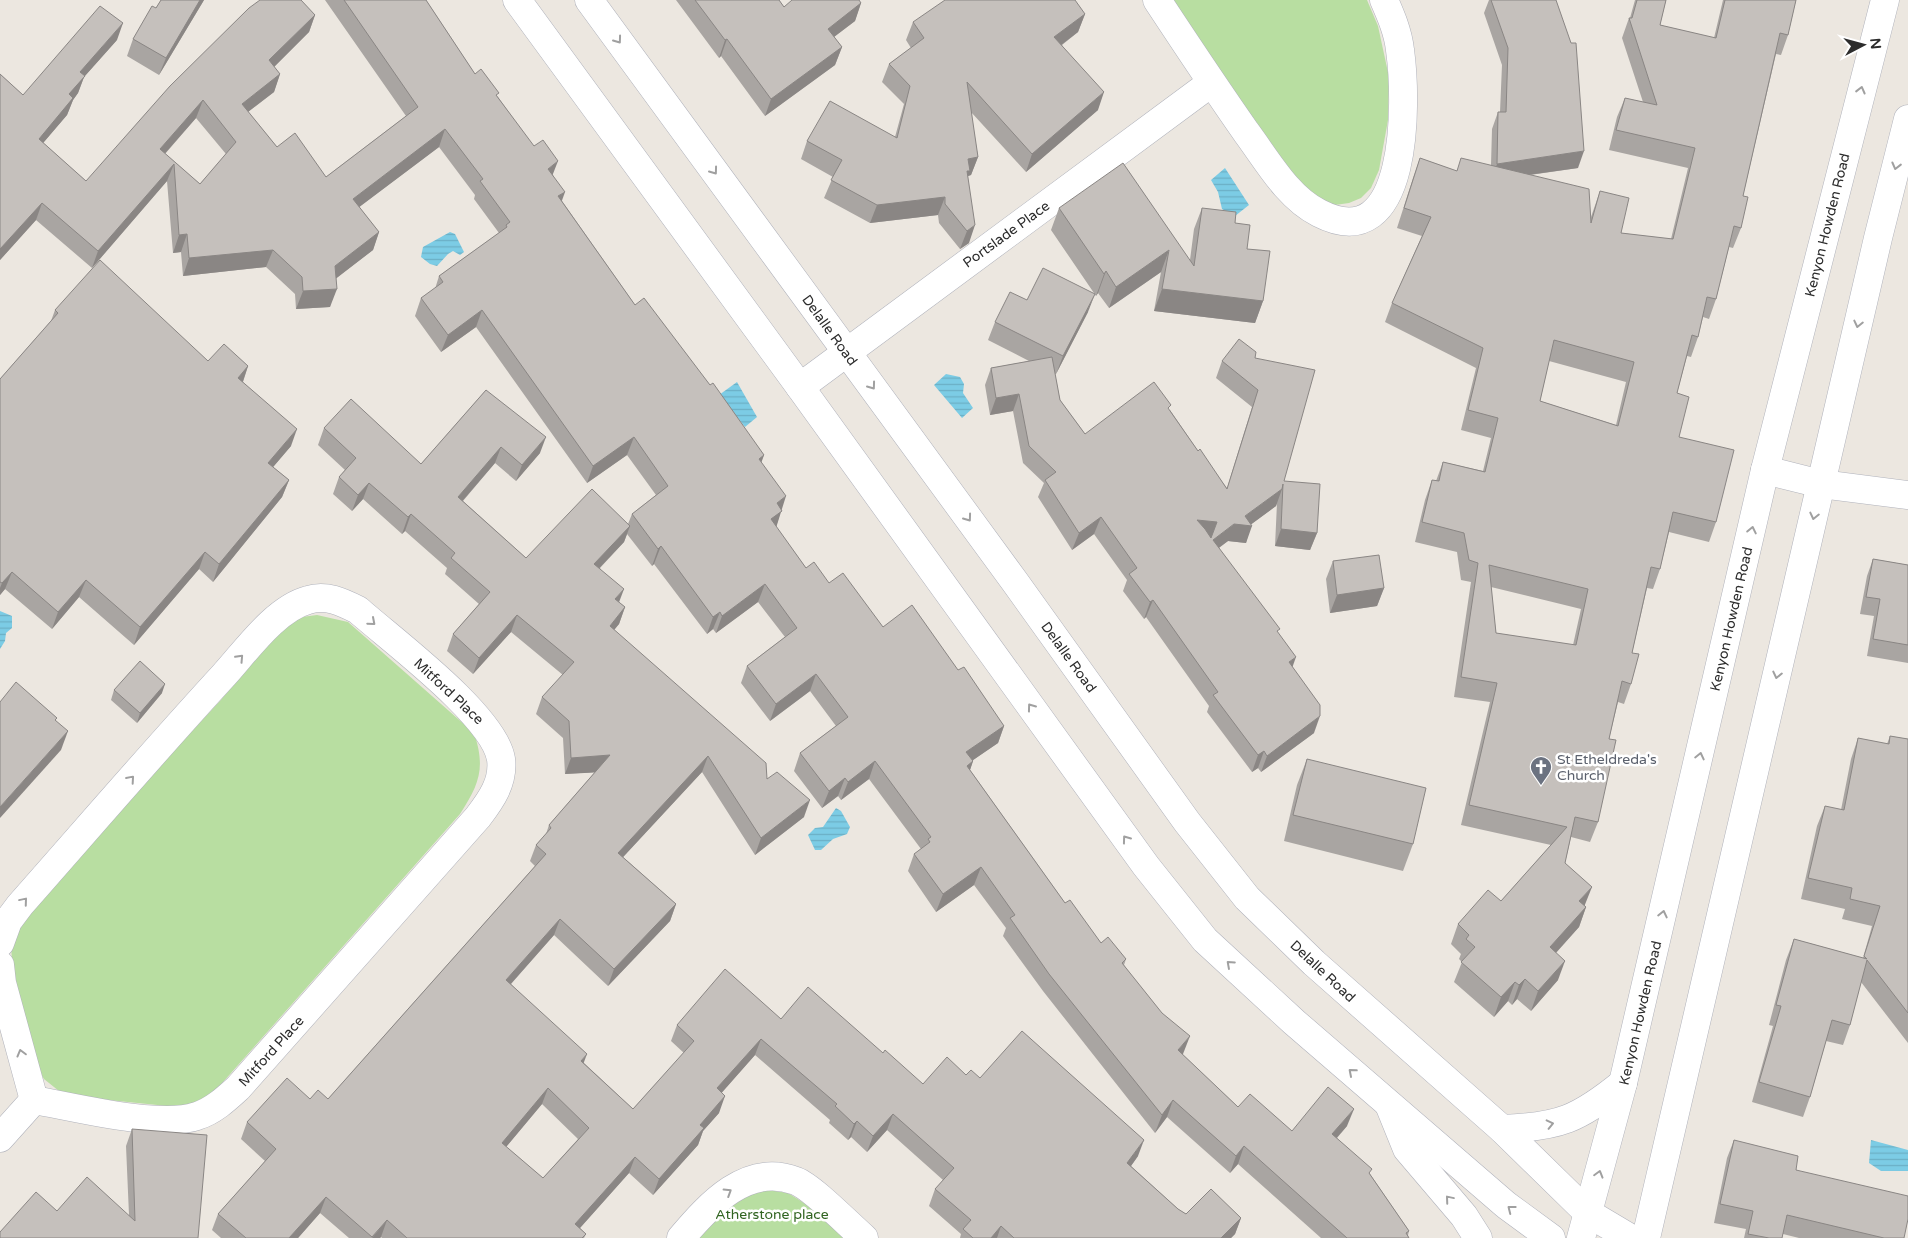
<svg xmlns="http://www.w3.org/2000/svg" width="1908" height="1238" font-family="'Varela Round',sans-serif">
<defs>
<pattern id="water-rules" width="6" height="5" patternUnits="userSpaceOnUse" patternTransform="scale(1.25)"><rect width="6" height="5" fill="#7ccce5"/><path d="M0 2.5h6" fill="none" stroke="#6bafc5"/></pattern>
</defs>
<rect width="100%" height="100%" fill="#ece7e0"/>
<g fill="#b8dea1">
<path d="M 1172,0 L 1367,0 L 1378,26 L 1389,77 L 1388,120 L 1379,170 L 1371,188 L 1361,198 L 1349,203 L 1335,205 L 1320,202 L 1290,175 Z"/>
<path d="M 317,615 L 348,622 L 474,733 C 486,768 479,785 460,814 L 216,1090 L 203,1101 L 177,1107 L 79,1097 L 59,1091 L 44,1079 L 33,1061 L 13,974 L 11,946 L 19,926 L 94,837 L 219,702 L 284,627 L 302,617 Z"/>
<path d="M 768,1190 L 788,1193 L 812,1208 L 845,1238 L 699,1238 C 723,1210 729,1195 768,1190 Z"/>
</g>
<g fill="url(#water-rules)">
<path d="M 1225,168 L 1249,205 L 1235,216 L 1222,209 L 1218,192 L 1211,180 Z"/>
<path d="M 450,232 L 455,234 L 464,252 L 460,255 L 453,251 L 448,254 L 437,266 L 430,264 L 421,257 L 423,247 Z"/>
<path d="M 946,374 L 960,377 L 964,384 L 963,393 L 973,408 L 962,418 L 934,385 Z"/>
<path d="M 737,382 L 757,417 L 745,427 L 719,395 Z"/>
<path d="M 0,611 L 12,616 L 12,628 L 6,633 L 5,641 L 0,649 Z"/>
<path d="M 836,808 L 841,811 L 850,827 L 847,834 L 833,839 L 821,850 L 815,850 L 808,835 L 815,828 L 823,827 Z"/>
<path d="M 1871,1140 L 1908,1150 L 1908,1171 L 1881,1171 L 1869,1163 Z"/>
</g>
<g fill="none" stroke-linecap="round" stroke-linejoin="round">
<g stroke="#b0b2bb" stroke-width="29">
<g id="minor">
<path d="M 517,0 L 800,387 L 1146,866 L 1205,940 L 1294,1022 L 1506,1205 L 1551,1238"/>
<path d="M 589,0 L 1015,582 L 1187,822 L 1247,898 L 1314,963 L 1502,1129 L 1588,1213 L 1630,1238"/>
<path d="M 1157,0 C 1186,44 1216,89 1246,132 C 1267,160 1287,197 1319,213 C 1410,260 1407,100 1400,50 C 1398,32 1391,16 1384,0"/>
<path d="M 800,387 L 1211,83"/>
<path d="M 1765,470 L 1821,484 L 1908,495"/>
<path d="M 0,943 L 8,921 L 20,905 C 88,828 155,750 224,675 C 246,651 275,609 308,600 C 326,594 342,602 358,610 C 393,641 494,716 501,759 C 504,782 491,800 478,817 L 238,1088 C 226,1099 213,1111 197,1116 C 160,1129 74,1107 34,1100"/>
<path d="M 0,965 L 2,983 L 34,1100"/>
<path d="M 1390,1107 L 1407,1149 L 1464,1216 L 1478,1238"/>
<path d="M 1502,1129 C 1559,1127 1579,1119 1623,1083"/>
<path d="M 0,1138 L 34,1100"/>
<path d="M 681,1238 C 709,1205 747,1162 796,1181 C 812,1187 849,1225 864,1238"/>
<path d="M 1581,1238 L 1623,1083 L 1765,470 L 1885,0"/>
<path d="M 1646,1238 L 1878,238 L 1908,119"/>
</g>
</g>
<use href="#minor" stroke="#fff" stroke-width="28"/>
</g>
<g fill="#a9a5a2" fill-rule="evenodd">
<path d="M 161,0 L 204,0 L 159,75 L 127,56 L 133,39 L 156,8 Z"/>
<path d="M 325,0 L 426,0 L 475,74 L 498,97 L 553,175 L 562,201 L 635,305 L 710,385 L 764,455 L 761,462 L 781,510 L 776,527 L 806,568 L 829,583 L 883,627 L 958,670 L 1004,726 L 998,743 L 973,760 L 973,761 L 970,770 L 1065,903 L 1101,943 L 1126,959 L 1124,965 L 1183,1054 L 1183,1055 L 1238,1107 L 1292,1131 L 1347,1126 L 1337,1138 L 1370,1174 L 1409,1231 L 1408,1235 L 1409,1238 L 1321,1238 L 1238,1164 L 1230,1173 L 1167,1117 L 1155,1133 L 1043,991 L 1003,936 L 1006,928 L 974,885 L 936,912 L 908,871 L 914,854 L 921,849 L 869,779 L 841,800 L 838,796 L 822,808 L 794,771 L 800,753 L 836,726 L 810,691 L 770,721 L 741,683 L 747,666 L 785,637 L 758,602 L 716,633 L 713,629 L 707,634 L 654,564 L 652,566 L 627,534 L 624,542 L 600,568 L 619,602 L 625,607 L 619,624 L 614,630 L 767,779 L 804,817 L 755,855 L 702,772 L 623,857 L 676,904 L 670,921 L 608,986 L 554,935 L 511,984 L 584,1063 L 633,1109 L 684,1053 L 671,1041 L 677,1025 L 781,1019 L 883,1053 L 923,1084 L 966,1075 L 980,1078 L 1138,1156 L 1131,1166 L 1178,1209 L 1186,1214 L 1241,1218 L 1235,1234 L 1231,1238 L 960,1238 L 961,1234 L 929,1206 L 935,1189 L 943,1180 L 887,1130 L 867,1152 L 851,1137 L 848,1140 L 829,1123 L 830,1120 L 755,1055 L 721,1093 L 719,1113 L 703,1131 L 698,1145 L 653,1195 L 629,1173 L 580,1228 L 586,1234 L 584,1238 L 382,1238 L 381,1237 L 380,1238 L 349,1238 L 320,1213 L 298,1238 L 221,1238 L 212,1230 L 218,1214 L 265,1161 L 241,1139 L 247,1122 L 310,1099 L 328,1099 L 535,866 L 530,861 L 536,845 L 546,834 L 549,825 L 595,772 L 565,774 L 563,738 L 536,714 L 542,697 L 563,675 L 511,632 L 473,674 L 447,651 L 453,634 L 479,604 L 445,574 L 447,568 L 405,531 L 402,534 L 363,499 L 352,511 L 333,494 L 339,477 L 345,470 L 318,445 L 324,428 L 421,464 L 486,390 L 540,453 L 516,481 L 495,463 L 463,501 L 526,558 L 628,524 L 632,514 L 656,495 L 627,455 L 587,483 L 476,327 L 441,352 L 415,316 L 421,298 L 435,289 L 439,276 L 499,233 L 474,199 L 475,195 L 439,147 L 359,207 L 379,232 L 373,250 L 336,278 L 330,307 L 296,309 L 295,294 L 266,267 L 183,276 L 181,252 L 173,253 L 167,181 L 92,268 L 36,220 L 0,260 L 0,74 L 23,95 L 117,40 L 84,77 L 78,93 L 73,100 L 67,115 L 43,143 L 86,181 L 315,15 L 309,32 L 274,67 L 280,74 L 274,92 L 248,112 L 277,147 L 326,177 L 406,116 ZM 196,118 L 226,154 L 200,184 L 165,154 ZM 542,1104 L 578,1139 L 543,1178 L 506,1147 Z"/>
<path d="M 676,0 L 779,0 L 784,7 L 861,3 L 855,21 L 834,37 L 842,47 L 835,65 L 765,116 L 721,56 L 719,58 Z"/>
<path d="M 1489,0 L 1556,0 L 1578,168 L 1530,175 L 1591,217 L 1600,191 L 1621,233 L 1671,239 L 1688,168 L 1609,150 L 1617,117 L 1625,98 L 1643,102 L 1622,38 L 1629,18 L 1630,18 L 1635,0 L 1666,0 L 1660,25 L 1714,38 L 1723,0 L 1796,0 L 1788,35 L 1781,55 L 1776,54 L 1743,196 L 1741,228 L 1733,248 L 1729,247 L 1716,299 L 1709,319 L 1703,317 L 1698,337 L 1691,357 L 1687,356 L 1677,393 L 1679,437 L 1716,522 L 1709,542 L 1669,532 L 1660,569 L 1653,589 L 1647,588 L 1632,653 L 1631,684 L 1624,704 L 1618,702 L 1609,739 L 1598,822 L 1590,842 L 1571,837 L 1565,863 L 1585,906 L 1586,907 L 1579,927 L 1556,953 L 1558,980 L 1531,1011 L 1517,999 L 1512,1005 L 1508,1001 L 1494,1017 L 1454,982 L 1462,962 L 1459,959 L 1461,954 L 1451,944 L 1458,924 L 1501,901 L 1551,845 L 1461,825 L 1490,702 L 1454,697 L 1471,582 L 1461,580 L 1457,552 L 1415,542 L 1425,500 L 1432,480 L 1436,481 L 1443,462 L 1483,471 L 1491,438 L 1461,430 L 1476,368 L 1385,322 L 1392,303 L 1422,236 L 1397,228 L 1413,178 L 1420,158 L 1456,171 L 1491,165 L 1492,129 L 1498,112 L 1500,112 L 1502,65 L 1484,13 ZM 1549,361 L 1626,382 L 1616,425 L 1540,401 ZM 1491,587 L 1581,609 L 1573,645 L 1496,633 Z"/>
<path d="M 1085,14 L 1078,32 L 1062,45 L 1098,110 L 1026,172 L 971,112 L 978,157 L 971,175 L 968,176 L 968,177 L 969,243 L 960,249 L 939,223 L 938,215 L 870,223 L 824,198 L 833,177 L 801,159 L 807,141 L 895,137 L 904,104 L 882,82 L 889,64 L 911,48 L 906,40 L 913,22 Z"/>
<path d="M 1059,208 L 1190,260 L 1194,229 L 1202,208 L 1235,223 L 1247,249 L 1263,301 L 1255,323 L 1154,311 L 1161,272 L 1109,308 L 1098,293 L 1096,296 L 1051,230 Z"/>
<path d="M 1027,300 L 1088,312 L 1056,374 L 1055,374 L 1060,400 L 1085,434 L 1170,410 L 1198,451 L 1227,488 L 1252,407 L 1216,378 L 1222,361 L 1255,358 L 1284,481 L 1317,533 L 1310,550 L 1275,546 L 1277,503 L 1276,506 L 1251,524 L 1246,543 L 1228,541 L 1219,548 L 1278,633 L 1292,667 L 1314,733 L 1261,772 L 1258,768 L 1252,772 L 1207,712 L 1209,706 L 1146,617 L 1144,619 L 1123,591 L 1127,580 L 1094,534 L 1072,550 L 1038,497 L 1044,483 L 1023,463 L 1013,411 L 990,415 L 985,385 L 991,368 L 1029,361 L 988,340 L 995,322 Z"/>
<path d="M 55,310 L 208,361 L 248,366 L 243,382 L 291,446 L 273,467 L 289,480 L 282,497 L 213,582 L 199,569 L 134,645 L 79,597 L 52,629 L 5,589 L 0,595 L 0,379 L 51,321 Z"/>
<path d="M 1873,559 L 1908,565 L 1908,663 L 1867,656 L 1874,616 L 1860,614 L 1867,576 Z"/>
<path d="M 1333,561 L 1384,588 L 1377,606 L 1330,613 L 1326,579 Z"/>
<path d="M 114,690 L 162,693 L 137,723 L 111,700 Z"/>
<path d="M 1890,736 L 1908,739 L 1908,1043 L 1861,982 L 1850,1025 L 1843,1045 L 1826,1041 L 1810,1097 L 1803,1117 L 1752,1102 L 1773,1026 L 1769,1025 L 1786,960 L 1794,939 L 1863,958 L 1872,926 L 1842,919 L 1845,909 L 1801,899 L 1817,826 L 1825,806 L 1841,810 L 1851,759 L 1858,738 L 1887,744 Z"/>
<path d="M 1307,759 L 1413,844 L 1403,871 L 1284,841 L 1297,785 Z"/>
<path d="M 132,1129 L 198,1238 L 57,1211 L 129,1215 L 126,1146 Z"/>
<path d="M 1734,1140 L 1796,1170 L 1904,1238 L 1799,1238 L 1783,1234 L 1782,1238 L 1744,1238 L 1746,1229 L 1714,1223 L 1727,1158 Z"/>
</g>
<g fill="#8a8684">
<path d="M 200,0 L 204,0 L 159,75 L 166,58 Z"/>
<path d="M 861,3 L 855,21 L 822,46 L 828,29 Z"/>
<path d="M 1085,14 L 1078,32 L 1048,55 L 1054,37 Z"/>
<path d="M 315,15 L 309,32 L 263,78 L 269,60 Z"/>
<path d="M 123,23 L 117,40 L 84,77 L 78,93 L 73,100 L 67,115 L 32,156 L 39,139 L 69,94 L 80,72 Z"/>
<path d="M 727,39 L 721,56 L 719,58 L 725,40 Z"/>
<path d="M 842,47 L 835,65 L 765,116 L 771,99 Z"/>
<path d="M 280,74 L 274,92 L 236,121 L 242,104 Z"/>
<path d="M 1104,92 L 1098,110 L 1026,172 L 1032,154 Z"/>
<path d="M 203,100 L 196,118 L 153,167 L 160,149 Z"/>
<path d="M 445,129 L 439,147 L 346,217 L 353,199 Z"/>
<path d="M 1584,151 L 1578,168 L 1491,180 L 1497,164 Z"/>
<path d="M 978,157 L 971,175 L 968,176 L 963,189 L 968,159 Z"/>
<path d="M 558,161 L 551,179 L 548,169 Z"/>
<path d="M 174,164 L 167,181 L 92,268 L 98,251 Z"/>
<path d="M 565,192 L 559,209 L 558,196 Z"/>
<path d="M 945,197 L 938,215 L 870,223 L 877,205 Z"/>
<path d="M 42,203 L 36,220 L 0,260 L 0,249 Z"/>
<path d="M 975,225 L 969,243 L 960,249 L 967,231 Z"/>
<path d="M 379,232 L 373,250 L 329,284 L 335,266 Z"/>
<path d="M 187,234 L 181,252 L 173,253 L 179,235 Z"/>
<path d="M 273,250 L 266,267 L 183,276 L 189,258 Z"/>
<path d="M 1169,250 L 1161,272 L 1109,308 L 1116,287 Z"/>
<path d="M 1106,271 L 1098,293 L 1096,296 L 1104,274 Z"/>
<path d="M 337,289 L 330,307 L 296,309 L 303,291 Z"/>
<path d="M 1162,289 L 1263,301 L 1255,323 L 1154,311 Z"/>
<path d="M 1095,294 L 1088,312 L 1056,374 L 1063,356 Z"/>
<path d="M 482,310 L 476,327 L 441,352 L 448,335 Z"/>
<path d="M 248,366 L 242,384 L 238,378 Z"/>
<path d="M 1019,394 L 1013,411 L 990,415 L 996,398 Z"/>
<path d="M 297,429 L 291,446 L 262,480 L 268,463 Z"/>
<path d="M 546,437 L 540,453 L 516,481 L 522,465 Z"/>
<path d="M 634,437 L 627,455 L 587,483 L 593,466 Z"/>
<path d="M 501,447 L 495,463 L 452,513 L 458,497 Z"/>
<path d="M 764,455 L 758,472 L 759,459 Z"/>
<path d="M 289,480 L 282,497 L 213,582 L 219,564 Z"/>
<path d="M 369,483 L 363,499 L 352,511 L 358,495 Z"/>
<path d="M 1282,489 L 1276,506 L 1249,526 L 1252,526 L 1246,543 L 1228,541 L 1206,557 L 1213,540 Z"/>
<path d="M 786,496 L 776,528 L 765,537 L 777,503 Z"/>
<path d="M 411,514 L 405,531 L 402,534 L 408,517 Z"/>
<path d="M 1101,517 L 1094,534 L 1072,550 L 1079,533 Z"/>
<path d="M 1197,520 L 1217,522 L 1211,539 Z"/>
<path d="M 630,526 L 624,542 L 588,580 L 594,564 Z"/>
<path d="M 1281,529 L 1317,533 L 1310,550 L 1275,546 Z"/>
<path d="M 661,546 L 654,564 L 652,566 L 658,549 Z"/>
<path d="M 205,552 L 199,569 L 134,645 L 140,627 Z"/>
<path d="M 12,572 L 5,589 L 0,595 L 0,588 L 2,583 Z"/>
<path d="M 86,580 L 79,597 L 52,629 L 58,612 Z"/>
<path d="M 765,584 L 758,602 L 716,633 L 722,616 Z"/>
<path d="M 1384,588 L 1377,606 L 1330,613 L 1337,595 Z"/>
<path d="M 624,589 L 618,605 L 615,599 Z"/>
<path d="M 1153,600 L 1146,617 L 1144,619 L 1150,602 Z"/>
<path d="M 625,607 L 619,624 L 604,642 L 610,626 Z"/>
<path d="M 720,612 L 713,629 L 707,634 L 713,617 Z"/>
<path d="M 517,615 L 511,632 L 473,674 L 479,658 Z"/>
<path d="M 1296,657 L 1290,674 L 1289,662 Z"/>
<path d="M 816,674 L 810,691 L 770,721 L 776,704 Z"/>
<path d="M 165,684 L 162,693 L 137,723 L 140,713 Z"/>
<path d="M 1320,716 L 1314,733 L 1261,772 L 1267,756 Z"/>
<path d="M 1004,726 L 998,743 L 960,769 L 966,752 Z"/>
<path d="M 68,731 L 61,750 L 0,818 L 0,807 Z"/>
<path d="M 1264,751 L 1258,768 L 1252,772 L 1258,755 Z"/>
<path d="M 610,755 L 604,772 L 565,774 L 571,758 Z"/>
<path d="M 708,756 L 702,772 L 612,869 L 618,853 Z"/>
<path d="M 875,761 L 869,779 L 841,800 L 848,782 Z"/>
<path d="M 973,761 L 967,779 L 967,766 Z"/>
<path d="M 845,778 L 838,796 L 822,808 L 829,791 Z"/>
<path d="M 810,800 L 804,817 L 755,855 L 761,838 Z"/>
<path d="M 981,867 L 974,885 L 936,912 L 943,894 Z"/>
<path d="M 1592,887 L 1584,907 L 1579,901 Z"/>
<path d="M 676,904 L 670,921 L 608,986 L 614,969 Z"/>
<path d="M 1586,907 L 1579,927 L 1543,967 L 1550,947 Z"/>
<path d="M 560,919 L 554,935 L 500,996 L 506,980 Z"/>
<path d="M 1565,961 L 1558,980 L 1531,1011 L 1538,991 Z"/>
<path d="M 1525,979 L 1517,999 L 1512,1005 L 1519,985 Z"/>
<path d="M 1515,982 L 1508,1001 L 1494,1017 L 1501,997 Z"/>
<path d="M 1190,1036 L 1183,1054 L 1172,1068 L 1178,1050 Z"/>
<path d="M 761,1039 L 755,1055 L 711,1105 L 717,1088 Z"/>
<path d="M 587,1054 L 581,1070 L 581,1061 Z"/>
<path d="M 548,1088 L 542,1104 L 496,1159 L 502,1143 Z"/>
<path d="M 725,1096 L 719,1113 L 703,1131 L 698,1145 L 653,1195 L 659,1179 L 700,1125 Z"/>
<path d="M 1173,1100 L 1167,1117 L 1155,1133 L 1162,1115 Z"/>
<path d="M 1354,1109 L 1347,1126 L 1325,1151 L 1332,1134 Z"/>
<path d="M 893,1114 L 887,1130 L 867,1152 L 873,1136 Z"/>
<path d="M 857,1121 L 851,1137 L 848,1140 L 854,1124 Z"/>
<path d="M 1144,1140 L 1138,1156 L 1121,1180 L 1127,1163 Z"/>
<path d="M 1244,1146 L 1238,1164 L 1230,1173 L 1236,1156 Z"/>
<path d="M 635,1157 L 629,1173 L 571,1238 L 575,1224 Z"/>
<path d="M 326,1197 L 320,1213 L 298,1238 L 289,1238 Z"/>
<path d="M 1241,1218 L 1235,1234 L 1231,1238 L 1221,1238 Z"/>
<path d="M 387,1220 L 381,1237 L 380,1238 L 372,1238 Z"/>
<path d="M 1001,1226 L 997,1238 L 991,1238 Z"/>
</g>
<g fill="#c5c0bc" stroke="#8a8684" fill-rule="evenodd">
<path d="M 161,0 L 200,0 L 166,58 L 133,39 L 152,6 L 156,8 Z"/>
<path d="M 260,0 L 301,0 L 315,15 L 269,60 L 280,74 L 242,104 L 277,147 L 295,133 L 326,177 L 418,107 L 344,0 L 426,0 L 475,74 L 481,69 L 499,93 L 496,95 L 534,146 L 543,140 L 558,161 L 548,169 L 565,192 L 558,196 L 635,305 L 644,298 L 710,385 L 713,383 L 764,455 L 759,459 L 786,496 L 777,503 L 782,511 L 771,519 L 806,568 L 814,562 L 829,583 L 843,573 L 883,627 L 912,605 L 958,670 L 964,667 L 1004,726 L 966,752 L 973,761 L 967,766 L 1065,903 L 1070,900 L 1101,943 L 1108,937 L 1126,959 L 1122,963 L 1162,1013 L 1190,1036 L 1178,1050 L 1238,1107 L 1250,1094 L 1292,1131 L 1328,1087 L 1354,1109 L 1332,1134 L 1372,1169 L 1369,1173 L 1409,1231 L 1406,1233 L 1409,1238 L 1347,1238 L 1244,1146 L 1236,1156 L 1173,1100 L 1162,1115 L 1049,974 L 1010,918 L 1015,915 L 981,867 L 943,894 L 914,854 L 930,842 L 928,839 L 931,837 L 875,761 L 848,782 L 845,778 L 829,791 L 800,753 L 848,717 L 816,674 L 776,704 L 747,666 L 797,628 L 765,584 L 722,616 L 720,612 L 713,617 L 661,546 L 658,549 L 632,514 L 668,486 L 634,437 L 593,466 L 482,310 L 448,335 L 421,298 L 443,282 L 439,276 L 507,227 L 506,225 L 510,222 L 480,181 L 483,179 L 445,129 L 353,199 L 379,232 L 335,266 L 337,289 L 303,291 L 302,277 L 273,250 L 189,258 L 187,234 L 179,235 L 174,164 L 98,251 L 42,203 L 0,249 L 0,74 L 23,95 L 100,6 L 123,23 L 80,72 L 85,76 L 69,94 L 73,98 L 39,139 L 86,181 L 170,86 L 249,8 ZM 203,100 L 236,142 L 200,184 L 160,149 Z"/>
<path d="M 695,0 L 779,0 L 784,7 L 792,0 L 859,0 L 861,3 L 828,29 L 842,47 L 771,99 L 727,39 L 725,40 Z"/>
<path d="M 945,0 L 1075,0 L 1085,14 L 1054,37 L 1104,92 L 1032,154 L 967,82 L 978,157 L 968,159 L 970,171 L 967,171 L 975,225 L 967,231 L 945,204 L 945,197 L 877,205 L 831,180 L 842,160 L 807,141 L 830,101 L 897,138 L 910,86 L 889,64 L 924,38 L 913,22 Z"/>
<path d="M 1491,0 L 1556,0 L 1571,43 L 1576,43 L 1584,151 L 1497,164 L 1498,112 L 1506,112 L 1508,48 Z"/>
<path d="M 1637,0 L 1666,0 L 1660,25 L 1716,38 L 1725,0 L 1796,0 L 1788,35 L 1780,33 L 1743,196 L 1748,197 L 1741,228 L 1734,226 L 1716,299 L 1707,297 L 1698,337 L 1692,335 L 1677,393 L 1689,397 L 1679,437 L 1734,450 L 1716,522 L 1673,512 L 1660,569 L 1651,567 L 1632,653 L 1639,654 L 1631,684 L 1622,681 L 1609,739 L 1616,740 L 1598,822 L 1575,817 L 1565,863 L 1592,887 L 1579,901 L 1586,907 L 1550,947 L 1565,961 L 1538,991 L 1525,979 L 1519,985 L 1515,982 L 1501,997 L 1461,962 L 1475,947 L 1466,939 L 1469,935 L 1458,924 L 1488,890 L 1501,901 L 1567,827 L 1469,805 L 1497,683 L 1461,677 L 1478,563 L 1469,560 L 1464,533 L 1422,522 L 1432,480 L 1439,481 L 1443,462 L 1485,472 L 1498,418 L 1468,410 L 1483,348 L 1392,303 L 1431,217 L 1404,208 L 1420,158 L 1457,171 L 1461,158 L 1589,189 L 1591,223 L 1600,191 L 1629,198 L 1621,233 L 1673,239 L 1695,148 L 1616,130 L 1625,98 L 1657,105 L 1629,18 L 1632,18 ZM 1554,340 L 1634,362 L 1618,426 L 1540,401 ZM 1489,565 L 1588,589 L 1576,645 L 1496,633 Z"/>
<path d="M 1123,163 L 1194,266 L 1202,208 L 1236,212 L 1235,223 L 1250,225 L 1247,249 L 1270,251 L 1263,301 L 1162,289 L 1169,250 L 1116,287 L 1106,271 L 1104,274 L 1059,208 Z"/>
<path d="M 100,260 L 208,361 L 224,344 L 248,366 L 238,378 L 297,429 L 268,463 L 289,480 L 219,564 L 205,552 L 140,627 L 86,580 L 58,612 L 12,572 L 2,583 L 0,582 L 0,379 L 58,313 L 55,310 Z"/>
<path d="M 1043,268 L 1095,294 L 1063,356 L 995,322 L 1010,292 L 1027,300 Z"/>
<path d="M 1239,339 L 1256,352 L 1255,358 L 1315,370 L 1284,481 L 1320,484 L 1317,533 L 1281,529 L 1283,484 L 1282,489 L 1245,516 L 1252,526 L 1234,524 L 1213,540 L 1280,629 L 1277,631 L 1296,657 L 1289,662 L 1320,705 L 1320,716 L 1267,756 L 1264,751 L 1258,755 L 1213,695 L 1218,692 L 1153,600 L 1150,602 L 1129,574 L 1137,568 L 1101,517 L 1079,533 L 1045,480 L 1056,472 L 1029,446 L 1019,394 L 996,398 L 991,368 L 1052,357 L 1060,400 L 1085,434 L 1154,382 L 1171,405 L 1168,408 L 1198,451 L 1200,449 L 1227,489 L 1258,390 L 1222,361 ZM 1197,520 L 1217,522 L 1211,538 L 1205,529 Z"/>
<path d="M 486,390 L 546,437 L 522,465 L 501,447 L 458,497 L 526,558 L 592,489 L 630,526 L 594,564 L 624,589 L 615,599 L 625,607 L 610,626 L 766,763 L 767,779 L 777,772 L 810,800 L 761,838 L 708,756 L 618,853 L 676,904 L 614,969 L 560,919 L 506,980 L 587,1054 L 581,1061 L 633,1109 L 694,1041 L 677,1025 L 725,969 L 781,1019 L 808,987 L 883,1053 L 885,1050 L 923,1084 L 947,1057 L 966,1075 L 971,1070 L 980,1078 L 1022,1031 L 1144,1140 L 1127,1163 L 1178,1209 L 1186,1214 L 1211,1189 L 1241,1218 L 1221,1238 L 1014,1238 L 1001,1226 L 991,1238 L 973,1238 L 963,1229 L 971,1220 L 935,1189 L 954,1168 L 893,1114 L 873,1136 L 857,1121 L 854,1124 L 835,1106 L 837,1104 L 761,1039 L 717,1088 L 725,1096 L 700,1125 L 704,1128 L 659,1179 L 635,1157 L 575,1224 L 586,1234 L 582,1238 L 407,1238 L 387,1220 L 372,1237 L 326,1197 L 289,1238 L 246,1238 L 218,1214 L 276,1149 L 247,1122 L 287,1078 L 310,1099 L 318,1090 L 328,1099 L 546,854 L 536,845 L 551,828 L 549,825 L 610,755 L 571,758 L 569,721 L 542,697 L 574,662 L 517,615 L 479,658 L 453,634 L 490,592 L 451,558 L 455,553 L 411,514 L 408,517 L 369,483 L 358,495 L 339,477 L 356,458 L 324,428 L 351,399 L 421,464 ZM 548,1088 L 589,1128 L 543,1178 L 502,1143 Z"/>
<path d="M 1379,555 L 1384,588 L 1337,595 L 1333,561 Z"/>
<path d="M 1873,559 L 1908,565 L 1908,645 L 1873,639 L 1880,599 L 1866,597 Z"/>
<path d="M 140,661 L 165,684 L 140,713 L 114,690 Z"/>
<path d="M 16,682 L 57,718 L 55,720 L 68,731 L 0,807 L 0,702 Z"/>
<path d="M 1890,736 L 1908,739 L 1908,1013 L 1867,960 L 1850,1025 L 1832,1020 L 1810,1097 L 1759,1082 L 1781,1006 L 1776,1005 L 1794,939 L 1867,959 L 1864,956 L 1880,906 L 1850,899 L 1852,888 L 1808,878 L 1825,806 L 1844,810 L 1858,738 L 1889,744 Z"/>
<path d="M 1307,759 L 1426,788 L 1413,844 L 1293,815 Z"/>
<path d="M 132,1129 L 207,1135 L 198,1238 L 0,1238 L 0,1232 L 36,1192 L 57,1211 L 87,1177 L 135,1221 Z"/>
<path d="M 1734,1140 L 1798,1156 L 1796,1170 L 1908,1196 L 1908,1219 L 1904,1238 L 1884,1238 L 1787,1215 L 1782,1238 L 1769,1238 L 1748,1234 L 1753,1211 L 1720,1204 Z"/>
</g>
<defs><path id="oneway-chevron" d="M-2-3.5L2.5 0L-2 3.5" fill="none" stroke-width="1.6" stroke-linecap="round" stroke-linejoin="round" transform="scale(1.25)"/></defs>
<g stroke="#a0a0a0">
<use href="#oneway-chevron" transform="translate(618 40) rotate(54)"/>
<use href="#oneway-chevron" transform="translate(1861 90) rotate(-76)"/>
<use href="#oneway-chevron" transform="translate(1896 166) rotate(104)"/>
<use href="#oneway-chevron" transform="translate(714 171) rotate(54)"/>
<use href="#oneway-chevron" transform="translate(1858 324) rotate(103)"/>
<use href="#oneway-chevron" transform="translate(872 386) rotate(54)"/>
<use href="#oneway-chevron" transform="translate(1814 516) rotate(103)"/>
<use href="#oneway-chevron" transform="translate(968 518) rotate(54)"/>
<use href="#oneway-chevron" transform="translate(1752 530) rotate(-78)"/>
<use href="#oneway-chevron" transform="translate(372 622) rotate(41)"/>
<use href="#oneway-chevron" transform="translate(240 658) rotate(-47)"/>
<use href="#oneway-chevron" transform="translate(1777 675) rotate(103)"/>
<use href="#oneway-chevron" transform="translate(1031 707) rotate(-126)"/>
<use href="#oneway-chevron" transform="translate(1700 756) rotate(-77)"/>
<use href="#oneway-chevron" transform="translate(131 779) rotate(-49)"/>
<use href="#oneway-chevron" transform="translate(1126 839) rotate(-126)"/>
<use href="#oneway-chevron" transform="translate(24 901) rotate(-50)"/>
<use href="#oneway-chevron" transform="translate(1663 914) rotate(-77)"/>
<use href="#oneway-chevron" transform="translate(1230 964) rotate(-138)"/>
<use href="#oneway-chevron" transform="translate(21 1053) rotate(-105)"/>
<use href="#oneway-chevron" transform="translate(1352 1072) rotate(-139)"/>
<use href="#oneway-chevron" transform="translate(1550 1124) rotate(-13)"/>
<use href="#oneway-chevron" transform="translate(1599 1174) rotate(-74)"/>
<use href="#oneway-chevron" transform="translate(728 1192) rotate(-32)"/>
<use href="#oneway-chevron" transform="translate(1449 1199) rotate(-130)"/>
<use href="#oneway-chevron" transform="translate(1511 1209) rotate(-142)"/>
</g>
<defs>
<g id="church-pin" transform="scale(1.125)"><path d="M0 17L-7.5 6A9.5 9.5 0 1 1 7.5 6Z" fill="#6b7280" stroke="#fff"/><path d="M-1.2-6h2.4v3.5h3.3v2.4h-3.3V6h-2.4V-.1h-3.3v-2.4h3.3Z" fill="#fff"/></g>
</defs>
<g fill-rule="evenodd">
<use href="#church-pin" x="1541" y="767"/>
</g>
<g text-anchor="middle" stroke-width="5" stroke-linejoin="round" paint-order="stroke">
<g font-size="14" fill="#2c2c2c" stroke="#fff">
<text transform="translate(1827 225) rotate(-76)" y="5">Kenyon Howden Road</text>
<text transform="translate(1006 234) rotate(-36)" y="5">Portslade Place</text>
<text transform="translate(830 330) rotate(54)" y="5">Delalle Road</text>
<text transform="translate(1731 619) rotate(-77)" y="5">Kenyon Howden Road</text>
<text transform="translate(1069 657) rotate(54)" y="5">Delalle Road</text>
<text transform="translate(449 691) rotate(43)" y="5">Mitford Place</text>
<text transform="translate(1323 971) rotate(43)" y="5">Delalle Road</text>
<text transform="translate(1640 1013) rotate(-77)" y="5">Kenyon Howden Road</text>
<text transform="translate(271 1051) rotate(-48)" y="5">Mitford Place</text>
</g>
<g font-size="14" fill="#5b616d" stroke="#fff" text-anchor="start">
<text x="1557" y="764">St Etheldreda's<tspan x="1557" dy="16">Church</tspan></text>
</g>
<g font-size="14" fill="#316421" stroke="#fff">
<text x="772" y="1219">Atherstone place</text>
</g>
</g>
<g transform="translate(1863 45) rotate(84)" stroke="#ffffff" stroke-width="4" paint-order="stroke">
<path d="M0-4L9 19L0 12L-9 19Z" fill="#2c2c2c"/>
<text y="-8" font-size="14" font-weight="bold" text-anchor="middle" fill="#2c2c2c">N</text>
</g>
</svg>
